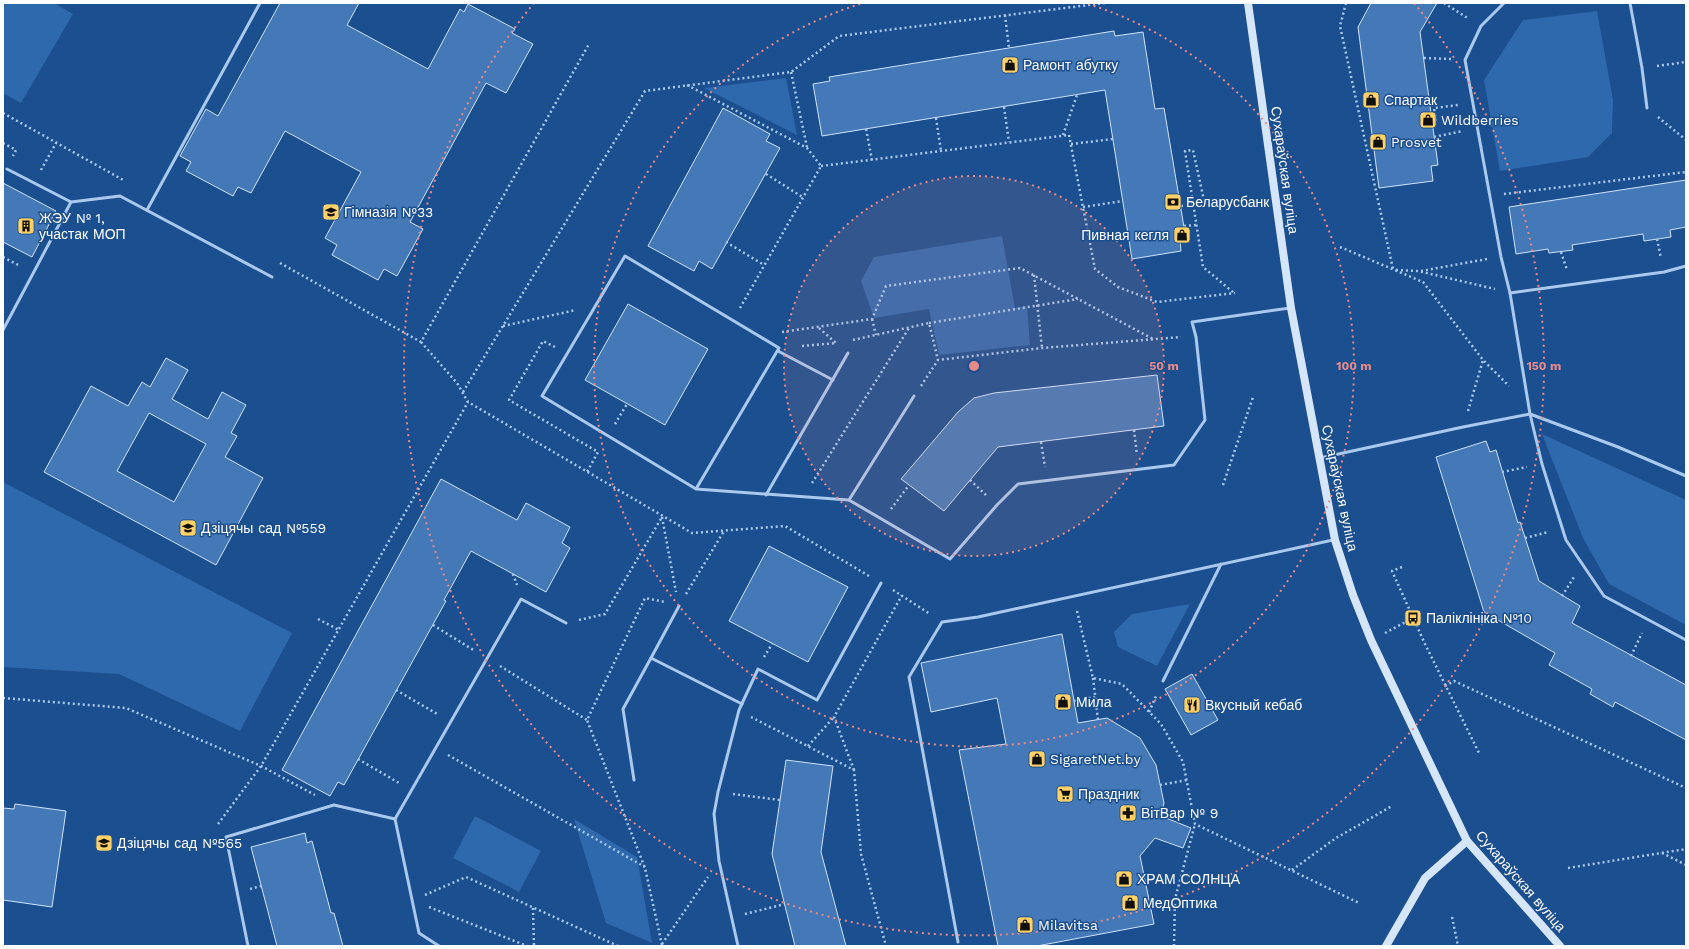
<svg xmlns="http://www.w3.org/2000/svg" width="1689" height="949" font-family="'Work Sans',sans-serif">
<rect width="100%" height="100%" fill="#1b4f8f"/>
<g fill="#2e69ad">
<path d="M 3,3 L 54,3 L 73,14 L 21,103 L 3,93 Z"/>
<path d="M 1597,11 L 1613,100 L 1612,133 L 1588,157 L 1500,171 L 1484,80 L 1523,20 Z"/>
<path d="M 786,78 L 797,135 L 704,88 Z"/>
<path d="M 1002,236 L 1015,308 L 1027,306 L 1030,345 L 939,355 L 929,309 L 874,318 L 861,281 L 874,257 Z"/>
<path d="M 1542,434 L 1686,500 L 1686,625 L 1609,584 L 1583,538 Z"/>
<path d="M 3,482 L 292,633 L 240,731 L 119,674 L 3,667 Z"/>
<path d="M 1190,604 L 1157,666 L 1118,647 L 1114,632 L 1132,614 Z"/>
<path d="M 475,816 L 541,851 L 519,892 L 453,858 Z"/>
<path d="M 574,819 L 637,857 L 652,943 L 606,923 Z"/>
</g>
<g fill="#4478b7" stroke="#cfe3fa" fill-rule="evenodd">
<path d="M 280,3 L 359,3 L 347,25 L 428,69 L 460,9 L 464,12 L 468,4 L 515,29 L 512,33 L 533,44 L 506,93 L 486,83 L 410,222 L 423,229 L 397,276 L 384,269 L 378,280 L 332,255 L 337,245 L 325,238 L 361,172 L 285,131 L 251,193 L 238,187 L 233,196 L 186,171 L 191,162 L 180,156 L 206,109 L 218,116 Z"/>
<path d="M 1371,3 L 1437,3 L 1420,32 L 1438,165 L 1431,166 L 1433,181 L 1379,188 L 1358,27 Z"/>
<path d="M 1114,31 L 1115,36 L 1143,32 L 1155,109 L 1164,108 L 1186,239 L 1180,239 L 1181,251 L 1132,259 L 1105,90 L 822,136 L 813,84 L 830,81 L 829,77 Z"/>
<path d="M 723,108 L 770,134 L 766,141 L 780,148 L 712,269 L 699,261 L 694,271 L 648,246 Z"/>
<path d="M 1686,180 L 1686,227 L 1670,230 L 1671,237 L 1644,241 L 1643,234 L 1572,245 L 1573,250 L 1549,253 L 1548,249 L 1516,254 L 1509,207 Z"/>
<path d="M 3,183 L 56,211 L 32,257 L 3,242 Z"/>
<path d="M 628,304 L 708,349 L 665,425 L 585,380 Z"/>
<path d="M 166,358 L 188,370 L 172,399 L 208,419 L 222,392 L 246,405 L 231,433 L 237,436 L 225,457 L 263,478 L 216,565 L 44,472 L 91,386 L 128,406 L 142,382 L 150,387 ZM 149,413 L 206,444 L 174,502 L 117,471 Z"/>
<path d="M 1157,375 L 1164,426 L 998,447 L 944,511 L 901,479 L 958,412 L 974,398 L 994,393 Z"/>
<path d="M 1486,441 L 1490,452 L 1496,450 L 1518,523 L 1520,522 L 1539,581 L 1580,606 L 1572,623 L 1686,685 L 1686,740 L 1615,702 L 1613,707 L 1590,694 L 1592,689 L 1549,665 L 1555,653 L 1484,612 L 1436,457 Z"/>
<path d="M 441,479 L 517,520 L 526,503 L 570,527 L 562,543 L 570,548 L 546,592 L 471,551 L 444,600 L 446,601 L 344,785 L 338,782 L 330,796 L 282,770 Z"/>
<path d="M 769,546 L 848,587 L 808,662 L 729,621 Z"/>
<path d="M 1062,634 L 1078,723 L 1107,718 L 1140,738 L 1156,765 L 1164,803 L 1161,816 L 1191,828 L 1183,848 L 1155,838 L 1140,856 L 1154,924 L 1037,946 L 998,946 L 959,750 L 1006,744 L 997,698 L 931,712 L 921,663 Z"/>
<path d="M 1192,674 L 1218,720 L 1191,735 L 1165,689 Z"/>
<path d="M 786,760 L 833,766 L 821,852 L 846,946 L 795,946 L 772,854 Z"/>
<path d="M 15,804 L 66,811 L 52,907 L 3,900 L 3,808 L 14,809 Z"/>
<path d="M 305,833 L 307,843 L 312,841 L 331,913 L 334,913 L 343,946 L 277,946 L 251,847 Z"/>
</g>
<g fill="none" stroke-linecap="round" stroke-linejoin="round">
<g stroke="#a9c9ee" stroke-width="2.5" stroke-dasharray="2 3" stroke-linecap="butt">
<path d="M 1346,3 L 1340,26 L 1393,269"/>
<path d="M 1444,3 L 1469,19"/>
<path d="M 1005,15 L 1009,48"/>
<path d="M 1424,58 L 1451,59"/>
<path d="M 1657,66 L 1686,62"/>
<path d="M 791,72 L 807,147"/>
<path d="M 687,85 L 807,148 L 821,166"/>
<path d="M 1004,107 L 1009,142"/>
<path d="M 3,113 L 125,181"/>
<path d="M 1658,117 L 1686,140"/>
<path d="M 936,118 L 941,151"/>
<path d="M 1432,122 L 1436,122 L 1434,108 L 1458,105"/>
<path d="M 866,129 L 872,160"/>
<path d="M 1063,135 L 1077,95"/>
<path d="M 1434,137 L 1463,131"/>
<path d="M 3,143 L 16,150 L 13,156"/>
<path d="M 1071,144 L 1113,139"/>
<path d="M 821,166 L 1069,135 L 1095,269 L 1118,287 L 1157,302 L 1235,293"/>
<path d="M 41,170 L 56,143"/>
<path d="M 766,174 L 804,198"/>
<path d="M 1504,194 L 1686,172"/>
<path d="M 1221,203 L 1205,205 L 1193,150 L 1185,151 L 1203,267 L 1234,293"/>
<path d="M 1181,206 L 1193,204"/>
<path d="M 1083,207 L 1123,201"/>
<path d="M 1184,226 L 1196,225"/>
<path d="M 1657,239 L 1661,258"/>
<path d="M 726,242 L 764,265"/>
<path d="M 1340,247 L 1423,282 L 1483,360 L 1509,386"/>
<path d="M 1561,252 L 1567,270"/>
<path d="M 3,257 L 20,266"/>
<path d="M 280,263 L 421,342 L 589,44"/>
<path d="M 1396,270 L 1418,271 L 1495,289"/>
<path d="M 1421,271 L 1487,259"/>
<path d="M 1034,275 L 1042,348"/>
<path d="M 740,308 L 821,166"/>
<path d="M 872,319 L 876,335"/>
<path d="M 929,323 L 1078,299"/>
<path d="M 503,326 L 576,310"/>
<path d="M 819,328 L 837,344"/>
<path d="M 782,332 L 872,319 L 886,286 L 1020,268 L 1153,339"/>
<path d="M 853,340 L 929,323 L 938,360"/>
<path d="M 421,342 L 457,383 L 468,402 L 692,533 L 785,526 L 869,576"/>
<path d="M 802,346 L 837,343"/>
<path d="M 555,347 L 543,341 L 509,400 L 598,452 L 587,472"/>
<path d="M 921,386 L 938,360 L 1042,348 L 1181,337"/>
<path d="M 463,392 L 645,91 L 791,72 L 839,36 L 1105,3"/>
<path d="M 1468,411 L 1483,360"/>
<path d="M 615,424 L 627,404"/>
<path d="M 1134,430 L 1137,455"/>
<path d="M 1041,442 L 1045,467"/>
<path d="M 1502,472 L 1527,467"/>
<path d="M 970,480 L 986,495"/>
<path d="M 812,483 L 909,328"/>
<path d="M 1223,485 L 1253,397"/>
<path d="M 891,509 L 909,485"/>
<path d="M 662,517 L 676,592"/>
<path d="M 1525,538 L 1548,532"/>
<path d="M 1402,567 L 1392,571 L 1425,644 L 1479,753"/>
<path d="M 513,574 L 517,585"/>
<path d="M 893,590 L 930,614"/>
<path d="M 686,594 L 724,531"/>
<path d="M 1562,596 L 1574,577"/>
<path d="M 1077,611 L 1093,678 L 1122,684 L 1161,724 L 1183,762 L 1195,824 L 1359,903"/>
<path d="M 318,619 L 339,630"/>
<path d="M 579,620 L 605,614 L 662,517"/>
<path d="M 433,625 L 475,651"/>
<path d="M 1385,633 L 1413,618"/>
<path d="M 1631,656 L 1642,633"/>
<path d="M 764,657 L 772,644"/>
<path d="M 500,666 L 587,720"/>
<path d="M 1093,678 L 1098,720"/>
<path d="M 1445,686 L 1454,681 L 1686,788"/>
<path d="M 396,690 L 439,715"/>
<path d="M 3,698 L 126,708 L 261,766 L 315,795"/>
<path d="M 1074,701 L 1095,697"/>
<path d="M 1149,712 L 1157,694"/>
<path d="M 751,717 L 854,770 L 861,854 L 886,946"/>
<path d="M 808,746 L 834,717"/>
<path d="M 448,755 L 645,867"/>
<path d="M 358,759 L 399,783"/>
<path d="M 854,770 L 834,717 L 902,595"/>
<path d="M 1160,785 L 1187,780"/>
<path d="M 733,794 L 780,800"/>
<path d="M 218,824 L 261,766 L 468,402"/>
<path d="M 1662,853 L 1686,865"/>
<path d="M 1568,868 L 1686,849"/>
<path d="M 1292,870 L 1336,838 L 1392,806"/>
<path d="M 250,889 L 261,886"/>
<path d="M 425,895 L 466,877 L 618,946"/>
<path d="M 429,907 L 527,946"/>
<path d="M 533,908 L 534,946"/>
<path d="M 745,914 L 785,904"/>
<path d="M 1452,917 L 1458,946"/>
<path d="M 662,944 L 708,877"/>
<path d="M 662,945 L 645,868 L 587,720 L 645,598 L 665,602"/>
<path d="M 1174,946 L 1175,899 L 1195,824"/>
</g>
<g stroke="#a9c9ee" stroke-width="3">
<path d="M 1504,3 L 1481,26 L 1465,60 L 1501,257 L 1510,293 L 1530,414 L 1542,464 L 1566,540 L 1604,596 L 1686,640"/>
<path d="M 1630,3 L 1642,68 L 1647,108"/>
<path d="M 71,202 L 120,196 L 272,277"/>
<path d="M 147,210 L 260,3"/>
<path d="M 1510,293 L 1664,272 L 1686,266"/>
<path d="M 3,330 L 71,202 L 7,169"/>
<path d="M 778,351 L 833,380"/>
<path d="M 1320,458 L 1463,427 L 1530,414 L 1618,447 L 1686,476"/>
<path d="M 696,489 L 779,348 L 625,256 L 542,396 L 696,489 L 849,500 L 950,559 L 997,505 L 1018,484 L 1174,465 L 1205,420 L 1196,337 L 1192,322 L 1290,308"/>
<path d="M 766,495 L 848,353"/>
<path d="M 849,500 L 914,396"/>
<path d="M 651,658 L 679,606"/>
<path d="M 1163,681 L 1221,564"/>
<path d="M 634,780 L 623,709 L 651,658 L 742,704"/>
<path d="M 958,942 L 909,677 L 942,622 L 978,617 L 1333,540"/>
<path d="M 248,946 L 226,837 L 334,805 L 395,819"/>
<path d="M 439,946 L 419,933 L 395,819 L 521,599 L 566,623"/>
<path d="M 738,946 L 719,861 L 714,814 L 718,792 L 739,710 L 758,669 L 817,700 L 881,583"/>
</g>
<g stroke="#d6e6fa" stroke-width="8">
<path d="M 1248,3 L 1291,308 L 1335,540 L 1353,595 L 1371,640 L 1467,841 L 1560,946"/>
<path d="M 1386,946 L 1425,878 L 1467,841"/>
</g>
</g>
<circle cx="974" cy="366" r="190" fill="#e88989" fill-opacity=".12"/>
<g fill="none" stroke="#e88989" stroke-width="2" stroke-dasharray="2 4">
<circle cx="974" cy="366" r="190"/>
<path d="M1088 4A380 380 0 1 1 860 4"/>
<path d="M1414 3A570 570 0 1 1 534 3"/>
</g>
<defs>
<g id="shop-square" transform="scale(0.9)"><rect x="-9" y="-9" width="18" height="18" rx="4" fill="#ffd166" stroke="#1b4f8f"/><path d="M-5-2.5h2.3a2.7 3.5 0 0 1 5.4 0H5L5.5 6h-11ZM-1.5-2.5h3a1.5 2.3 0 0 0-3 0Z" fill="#111"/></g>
<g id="bank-square" transform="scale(0.9)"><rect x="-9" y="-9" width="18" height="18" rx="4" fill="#ffd166" stroke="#1b4f8f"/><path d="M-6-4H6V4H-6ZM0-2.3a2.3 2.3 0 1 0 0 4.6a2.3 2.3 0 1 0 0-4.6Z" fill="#111"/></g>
<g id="school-square" transform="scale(0.9)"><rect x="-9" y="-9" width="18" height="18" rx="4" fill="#ffd166" stroke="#1b4f8f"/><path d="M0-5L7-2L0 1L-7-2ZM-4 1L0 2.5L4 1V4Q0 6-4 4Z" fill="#111"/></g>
<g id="building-square" transform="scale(0.9)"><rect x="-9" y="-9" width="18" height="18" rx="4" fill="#ffd166" stroke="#1b4f8f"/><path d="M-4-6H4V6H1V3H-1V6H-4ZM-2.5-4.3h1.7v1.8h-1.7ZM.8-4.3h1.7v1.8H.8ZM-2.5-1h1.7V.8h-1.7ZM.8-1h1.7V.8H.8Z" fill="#111"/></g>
<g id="bus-square" transform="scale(0.9)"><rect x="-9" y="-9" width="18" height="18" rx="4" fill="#ffd166" stroke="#1b4f8f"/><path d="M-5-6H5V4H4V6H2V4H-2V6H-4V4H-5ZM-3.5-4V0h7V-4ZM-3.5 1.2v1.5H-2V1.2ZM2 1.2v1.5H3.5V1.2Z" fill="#111"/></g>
<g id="restaurant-square" transform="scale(0.9)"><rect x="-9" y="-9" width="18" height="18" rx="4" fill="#ffd166" stroke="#1b4f8f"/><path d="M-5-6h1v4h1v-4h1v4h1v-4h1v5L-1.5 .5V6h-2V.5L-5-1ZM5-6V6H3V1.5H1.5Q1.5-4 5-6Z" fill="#111"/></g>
<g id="supermarket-square" transform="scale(0.9)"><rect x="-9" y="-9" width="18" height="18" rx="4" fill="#ffd166" stroke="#1b4f8f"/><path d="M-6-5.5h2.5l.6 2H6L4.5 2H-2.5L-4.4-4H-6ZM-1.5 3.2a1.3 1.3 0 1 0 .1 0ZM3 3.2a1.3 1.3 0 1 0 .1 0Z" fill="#111"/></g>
<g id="pharmacy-square" transform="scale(0.9)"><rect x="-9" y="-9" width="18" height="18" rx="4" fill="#ffd166" stroke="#1b4f8f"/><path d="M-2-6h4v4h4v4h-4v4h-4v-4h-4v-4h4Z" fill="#111"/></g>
</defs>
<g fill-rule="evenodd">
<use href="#shop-square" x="1010" y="65"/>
<use href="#shop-square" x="1371" y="100"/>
<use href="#shop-square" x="1428" y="120"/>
<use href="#shop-square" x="1378" y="142"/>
<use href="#bank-square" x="1173" y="202"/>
<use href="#school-square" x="331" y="212"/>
<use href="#building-square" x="26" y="226"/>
<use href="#shop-square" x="1182" y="235"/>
<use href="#school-square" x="188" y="528"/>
<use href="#bus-square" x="1413" y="618"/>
<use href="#shop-square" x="1063" y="702"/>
<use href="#restaurant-square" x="1192" y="705"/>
<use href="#shop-square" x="1037" y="759"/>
<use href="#supermarket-square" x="1065" y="794"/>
<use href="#pharmacy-square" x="1128" y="813"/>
<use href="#school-square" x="104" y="843"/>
<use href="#shop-square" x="1124" y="879"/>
<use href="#shop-square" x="1130" y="903"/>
<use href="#shop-square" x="1025" y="925"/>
</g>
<g text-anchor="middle" stroke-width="3" stroke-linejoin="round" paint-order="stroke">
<g font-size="14" fill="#fff" stroke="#1b4f8f" text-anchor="start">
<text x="1023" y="70">Рамонт абутку</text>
<text x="1384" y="105">Спартак</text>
<text x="1441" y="125">Wildberries</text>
<text x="1391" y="147">Prosvet</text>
<text x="1186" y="207">Беларусбанк</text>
<text x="344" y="217">Гімназія №33</text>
<text x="39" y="223">ЖЭУ № 1,<tspan x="39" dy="16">участак МОП</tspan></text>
<text x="1169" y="240" text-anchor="end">Пивная кегля</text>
<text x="201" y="533">Дзіцячы сад №559</text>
<text x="1426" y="623">Паліклініка №10</text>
<text x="1076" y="707">Мила</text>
<text x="1205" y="710">Вкусный кебаб</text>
<text x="1050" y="764">SigaretNet.by</text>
<text x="1078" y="799">Праздник</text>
<text x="1141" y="818">ВітВар № 9</text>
<text x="117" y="848">Дзіцячы сад №565</text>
<text x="1137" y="884">ХРАМ СОЛНЦА</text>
<text x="1143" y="908">МедОптика</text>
<text x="1038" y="930">Milavitsa</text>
</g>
<g font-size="14" fill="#fff" stroke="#1b4f8f">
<text transform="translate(1285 170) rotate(82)" y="5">Сухараўская вуліца</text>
<text transform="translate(1340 488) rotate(78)" y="5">Сухараўская вуліца</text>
<text transform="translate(1521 881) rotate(49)" y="5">Сухараўская вуліца</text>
</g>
</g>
<circle cx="974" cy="366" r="6" fill="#e88989" stroke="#1b4f8f" stroke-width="2"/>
<g font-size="12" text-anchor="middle" font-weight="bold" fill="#e88989" stroke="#1b4f8f" stroke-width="3" stroke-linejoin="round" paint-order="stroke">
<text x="1164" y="370">50 m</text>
<text x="1354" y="370">100 m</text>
<text x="1544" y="370">150 m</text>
</g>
<rect width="1689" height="949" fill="none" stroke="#ffffff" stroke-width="8"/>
</svg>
